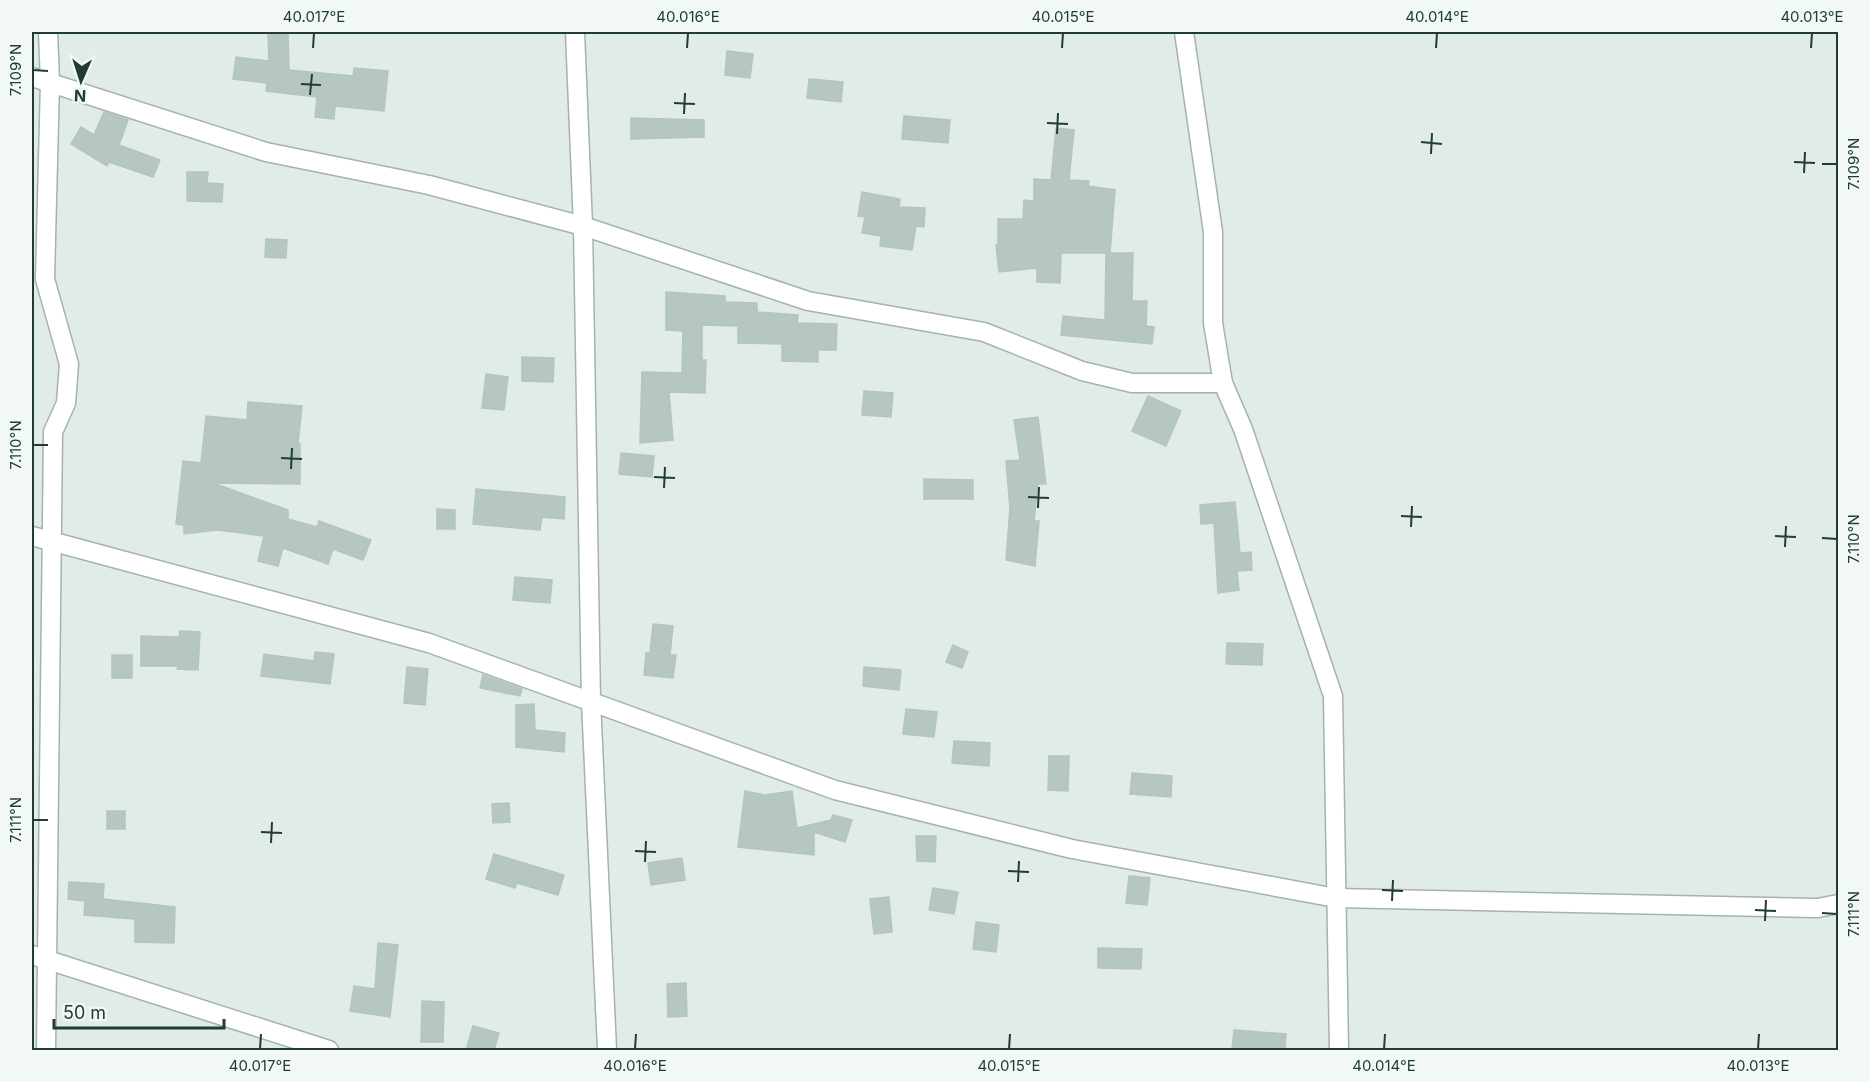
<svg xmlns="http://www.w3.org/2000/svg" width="1870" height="1082" font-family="Inter,sans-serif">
<rect width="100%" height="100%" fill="#e1ebe7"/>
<g fill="#b6c6c1" stroke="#b3c5bf" stroke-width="1.5">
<path d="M 268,32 L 288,32 L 289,70 L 353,76 L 354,68 L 388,71 L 384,111 L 335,106 L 334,119 L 315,117 L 317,97 L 266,91 L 267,83 L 233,79 L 236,57 L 269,61 Z"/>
<path d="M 727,51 L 753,54 L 750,78 L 725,75 Z"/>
<path d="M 809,79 L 843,82 L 841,102 L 807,98 Z"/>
<path d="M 104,112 L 128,120 L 119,145 L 160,160 L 153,177 L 109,162 L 107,166 L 71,144 L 81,127 L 94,135 Z"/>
<path d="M 904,116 L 950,120 L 948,143 L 902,139 Z"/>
<path d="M 631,118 L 704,120 L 704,137 L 631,139 Z"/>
<path d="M 1056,128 L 1074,130 L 1069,180 L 1089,181 L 1088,186 L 1115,190 L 1110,253 L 1133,253 L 1132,301 L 1147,301 L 1146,326 L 1154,327 L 1152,344 L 1061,335 L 1063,316 L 1105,320 L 1106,253 L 1061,253 L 1060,283 L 1037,282 L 1037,268 L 999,272 L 996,245 L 998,244 L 998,219 L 1023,219 L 1024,200 L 1034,201 L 1034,179 L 1051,180 Z"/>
<path d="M 187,172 L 208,172 L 207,183 L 223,184 L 222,202 L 187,201 Z"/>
<path d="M 862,192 L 900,199 L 899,207 L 925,208 L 924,227 L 916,226 L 912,250 L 880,246 L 881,236 L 862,233 L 865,217 L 858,216 Z"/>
<path d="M 266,239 L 287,240 L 286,258 L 265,257 Z"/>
<path d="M 666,292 L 725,296 L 725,302 L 757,303 L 757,312 L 798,315 L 797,323 L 837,324 L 836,350 L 818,350 L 818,362 L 782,361 L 782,344 L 738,343 L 738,326 L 702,325 L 702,360 L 706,360 L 705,393 L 669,392 L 673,440 L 640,443 L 642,372 L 682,373 L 683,331 L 666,330 Z"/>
<path d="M 522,357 L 554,358 L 553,382 L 522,381 Z"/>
<path d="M 486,374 L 508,377 L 504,410 L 482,408 Z"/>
<path d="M 864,391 L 893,393 L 891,417 L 862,415 Z"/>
<path d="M 1148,396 L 1181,411 L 1166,446 L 1132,431 Z"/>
<path d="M 248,402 L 302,406 L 298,444 L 300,444 L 300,484 L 213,483 L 288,510 L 288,519 L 317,527 L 319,521 L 371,540 L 363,560 L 333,549 L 328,564 L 283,548 L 278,566 L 258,561 L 264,536 L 218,530 L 184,534 L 184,525 L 176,524 L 183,461 L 201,463 L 206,416 L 247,420 Z"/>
<path d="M 1038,417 L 1046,484 L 1038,484 L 1034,521 L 1039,521 L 1035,566 L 1006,560 L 1010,508 L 1006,461 L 1020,460 L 1014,420 Z"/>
<path d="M 621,453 L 654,456 L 652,477 L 619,474 Z"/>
<path d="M 924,479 L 973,480 L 973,499 L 924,499 Z"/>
<path d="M 476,489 L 565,497 L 564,519 L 542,517 L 540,530 L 473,524 Z"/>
<path d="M 1235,502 L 1240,553 L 1251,552 L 1252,570 L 1237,571 L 1239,590 L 1218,593 L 1214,523 L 1201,524 L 1200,505 Z"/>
<path d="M 437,509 L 455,510 L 455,529 L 437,529 Z"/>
<path d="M 515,577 L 552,580 L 550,603 L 513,600 Z"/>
<path d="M 653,624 L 673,626 L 670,655 L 676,655 L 673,678 L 644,675 L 646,653 L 650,653 Z"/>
<path d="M 180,631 L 200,632 L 198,670 L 177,669 L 178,666 L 141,666 L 141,636 L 179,637 Z"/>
<path d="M 1227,643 L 1263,644 L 1262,665 L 1226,664 Z"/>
<path d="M 953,645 L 968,652 L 962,668 L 946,662 Z"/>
<path d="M 315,652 L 334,654 L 330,684 L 261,676 L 264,654 L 314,661 Z"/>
<rect x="112" y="655" width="20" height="23"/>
<path d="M 407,667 L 428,669 L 425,705 L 404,703 Z"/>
<path d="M 864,667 L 901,670 L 899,690 L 863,686 Z"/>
<path d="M 483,675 L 522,689 L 520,696 L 480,688 Z"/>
<path d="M 534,704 L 535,730 L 565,733 L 564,752 L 516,747 L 516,705 Z"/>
<path d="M 906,709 L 937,712 L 934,737 L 903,734 Z"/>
<path d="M 954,741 L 990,743 L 989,766 L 952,763 Z"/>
<path d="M 1049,756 L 1069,756 L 1068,791 L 1048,790 Z"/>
<path d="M 1132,773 L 1172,776 L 1171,797 L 1130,794 Z"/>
<path d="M 745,791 L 765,795 L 792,791 L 797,828 L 831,820 L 833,815 L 852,820 L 845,842 L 814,832 L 814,855 L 738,847 Z"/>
<path d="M 509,803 L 510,822 L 493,823 L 492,804 Z"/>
<rect x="107" y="811" width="18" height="18"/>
<path d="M 916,836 L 936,836 L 935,862 L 917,861 Z"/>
<path d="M 494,854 L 564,875 L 558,895 L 517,883 L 515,888 L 486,879 Z"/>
<path d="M 682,858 L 685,880 L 651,885 L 648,863 Z"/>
<path d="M 1129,876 L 1150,878 L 1147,905 L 1126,903 Z"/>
<path d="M 69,882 L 104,884 L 103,899 L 175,907 L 174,943 L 135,942 L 135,919 L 84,915 L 85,901 L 68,899 Z"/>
<path d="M 933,888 L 958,892 L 954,914 L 929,910 Z"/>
<path d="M 889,897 L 892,932 L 874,934 L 870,899 Z"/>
<path d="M 976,922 L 999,925 L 996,952 L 973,949 Z"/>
<path d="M 378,943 L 398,945 L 390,1017 L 350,1011 L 354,986 L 375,989 Z"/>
<path d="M 1098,948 L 1142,949 L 1141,969 L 1098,968 Z"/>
<path d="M 686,983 L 687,1016 L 668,1017 L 667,984 Z"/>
<path d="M 422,1001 L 444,1002 L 443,1042 L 421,1042 Z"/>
<path d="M 473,1026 L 499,1033 L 494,1050 L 466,1050 Z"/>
<path d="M 1234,1030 L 1286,1034 L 1285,1050 L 1232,1050 Z"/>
</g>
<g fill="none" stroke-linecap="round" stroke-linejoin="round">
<g stroke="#a4b3af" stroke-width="21">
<g id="minor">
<path d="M 575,32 L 583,226 L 591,701 L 607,1050"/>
<path d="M 1184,32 L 1213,232 L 1213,323 L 1223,383 L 1243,429 L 1333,696 L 1339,1050"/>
<path d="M 32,77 L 266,152 L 429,185 L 583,226 L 808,301 L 984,332 L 1082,371 L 1132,383 L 1223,383"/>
<path d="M 32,536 L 429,643 L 835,790 L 1072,849 L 1336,898 L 1818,908 L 1838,904"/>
<path d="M 32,955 L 329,1050"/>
<path d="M 46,1050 L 53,432 L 66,403 L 69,364 L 45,279 L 50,82 L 48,32"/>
</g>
</g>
<use href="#minor" stroke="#fff" stroke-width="18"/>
</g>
<path fill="none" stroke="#213c37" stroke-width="2" d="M 313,48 L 314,33M 687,48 L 688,33M 1062,48 L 1063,33M 1436,48 L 1437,33M 1811,48 L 1812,33M 33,70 L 48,71M 301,84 L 321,85M 310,95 L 312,74M 674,103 L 695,104M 684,114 L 685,93M 1047,123 L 1068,124M 1057,134 L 1058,113M 1421,142 L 1442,144M 1431,154 L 1432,133M 1794,162 L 1815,163M 1822,164 L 1837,164M 1804,173 L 1805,152M 33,445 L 48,445M 281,458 L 302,459M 291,469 L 292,448M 654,477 L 675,478M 664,488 L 665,467M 1028,497 L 1049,498M 1038,508 L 1039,487M 1401,516 L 1422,517M 1411,527 L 1412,506M 1775,536 L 1796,537M 1822,538 L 1837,539M 1785,547 L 1786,526M 33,820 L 48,820M 261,832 L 282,833M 271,843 L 272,822M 635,851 L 656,852M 645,862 L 646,841M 1008,871 L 1029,872M 1018,882 L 1019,861M 1382,890 L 1403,891M 1392,901 L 1393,880M 1755,910 L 1776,911M 1822,913 L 1837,914M 1765,921 L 1766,900M 260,1049 L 261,1034M 635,1049 L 636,1034M 1009,1049 L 1010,1034M 1384,1049 L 1385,1034M 1758,1049 L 1759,1034"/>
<rect width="1870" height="1082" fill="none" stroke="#f1f8f5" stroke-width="66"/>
<g transform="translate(81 81) rotate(183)" stroke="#f1f8f5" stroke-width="4.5" paint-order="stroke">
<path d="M0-4.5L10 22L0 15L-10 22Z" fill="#213c37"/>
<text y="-9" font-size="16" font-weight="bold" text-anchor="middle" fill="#213c37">N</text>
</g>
<path d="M54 1019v9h170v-9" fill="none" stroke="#213c37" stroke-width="3"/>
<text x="63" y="1019" font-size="18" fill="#213c37" stroke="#f1f8f5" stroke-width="4.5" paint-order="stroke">50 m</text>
<rect x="33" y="33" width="1804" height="1016" fill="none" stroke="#213c37" stroke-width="2"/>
<g font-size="15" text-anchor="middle" fill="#213c37">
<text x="314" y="22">40.017°E</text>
<text x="688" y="22">40.016°E</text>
<text x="1063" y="22">40.015°E</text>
<text x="1437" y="22">40.014°E</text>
<text x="1812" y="22">40.013°E</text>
<text transform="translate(16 70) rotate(-90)" y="5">7.109°N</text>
<text transform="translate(1854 164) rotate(-90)" y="5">7.109°N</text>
<text transform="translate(16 445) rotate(-90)" y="5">7.110°N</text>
<text transform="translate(1854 539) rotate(-90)" y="5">7.110°N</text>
<text transform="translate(16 820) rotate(-90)" y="5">7.111°N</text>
<text transform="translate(1854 914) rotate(-90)" y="5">7.111°N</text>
<text x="260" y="1071">40.017°E</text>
<text x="635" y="1071">40.016°E</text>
<text x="1009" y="1071">40.015°E</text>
<text x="1384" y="1071">40.014°E</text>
<text x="1758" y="1071">40.013°E</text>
</g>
</svg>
